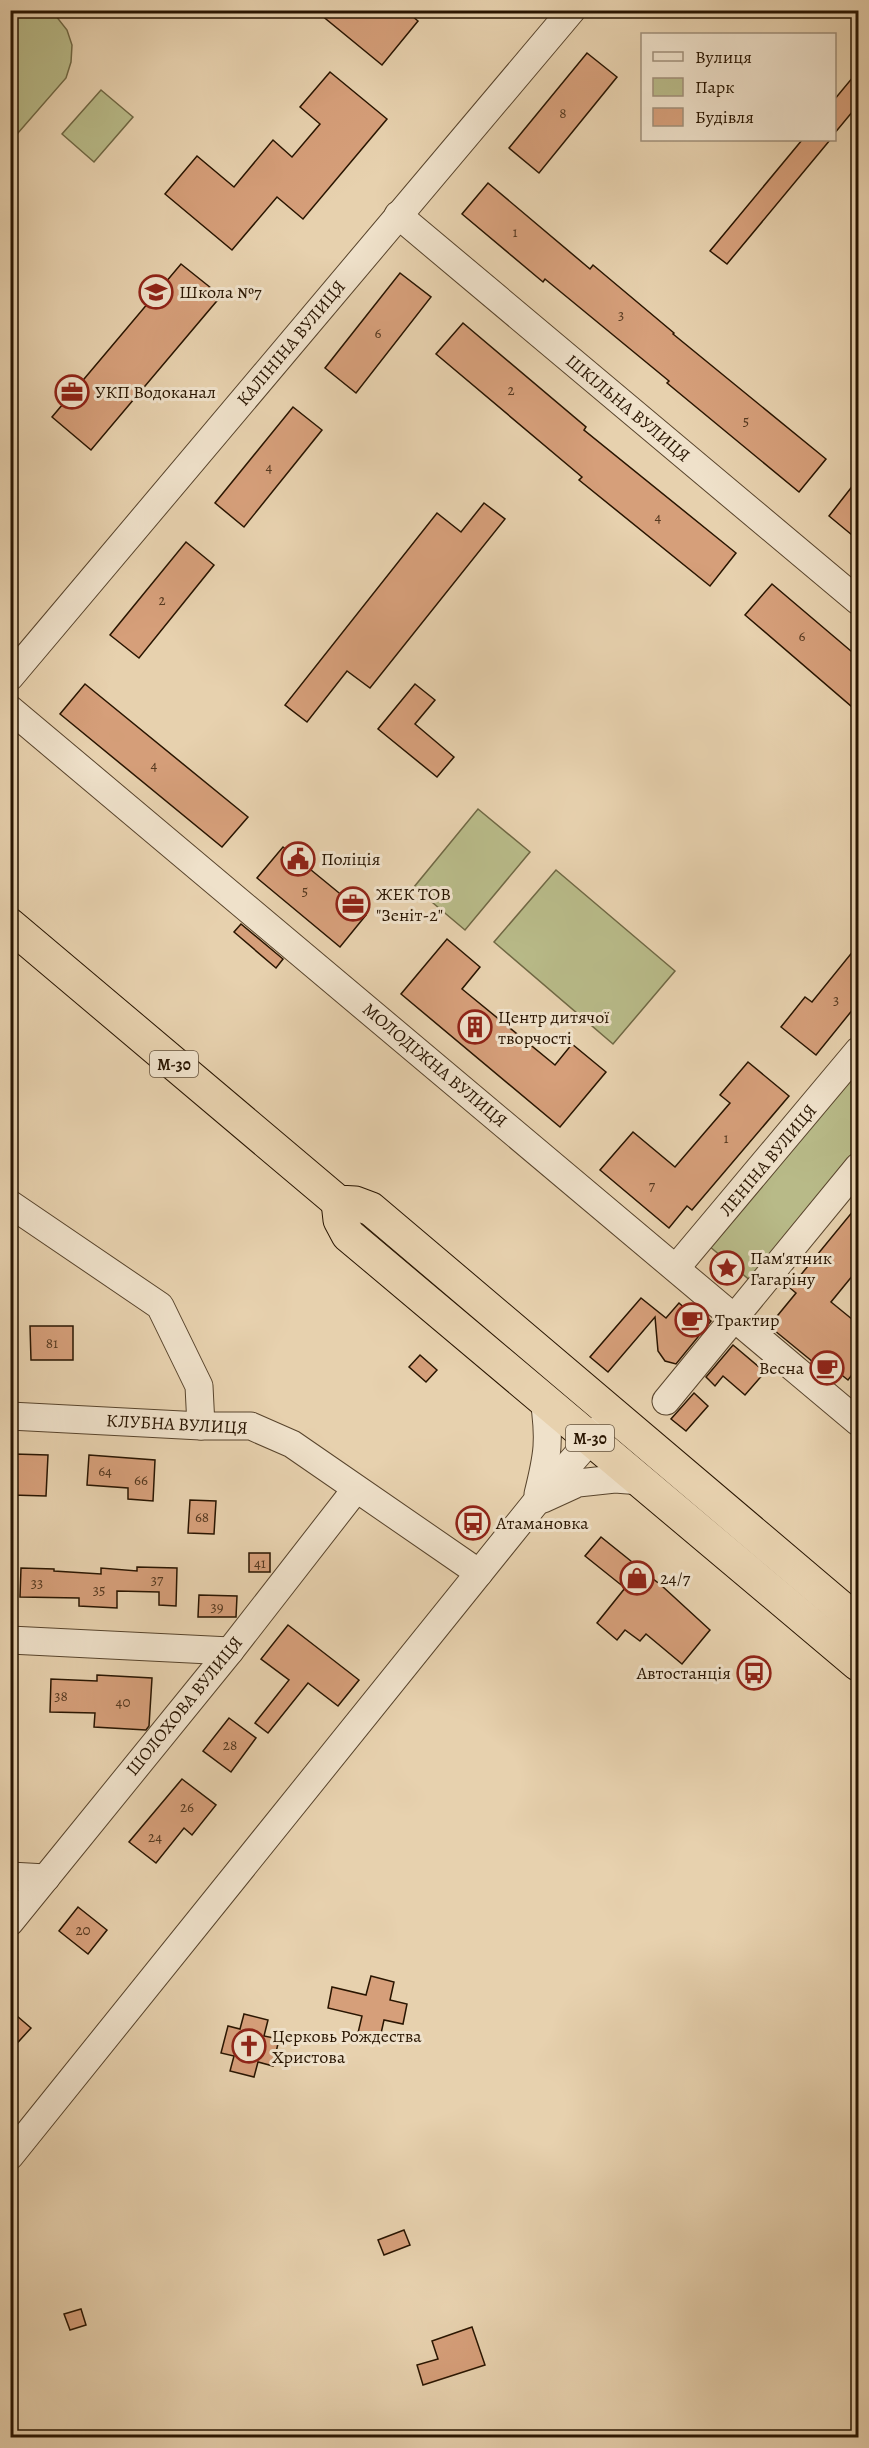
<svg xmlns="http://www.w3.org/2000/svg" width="869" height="2448" font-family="Alegreya,serif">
<rect width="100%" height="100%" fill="#e7d1ae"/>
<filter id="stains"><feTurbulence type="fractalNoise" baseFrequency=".00333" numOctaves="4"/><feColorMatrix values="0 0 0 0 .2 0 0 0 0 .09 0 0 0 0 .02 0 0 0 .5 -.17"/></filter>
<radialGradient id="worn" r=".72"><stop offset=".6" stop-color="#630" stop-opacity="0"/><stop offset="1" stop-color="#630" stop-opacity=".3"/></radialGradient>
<g fill="#b8ba88" stroke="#706844" stroke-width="1.5">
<path d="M 11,10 L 45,11 L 56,16 L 67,30 L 72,45 L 71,62 L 66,78 L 11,141 Z"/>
<path d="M 101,90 L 133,117 L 94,162 L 62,134 Z"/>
<path d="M 478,809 L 530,852 L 465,930 L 414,887 Z"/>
<path d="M 556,870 L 675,971 L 613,1044 L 494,942 Z"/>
<path d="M 858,1068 L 858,1155 L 752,1282 L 709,1246 Z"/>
</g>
<g fill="#d69f7a" stroke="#291501" stroke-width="1.5">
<path d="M 315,10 L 405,10 L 418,21 L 382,65 Z"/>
<path d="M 587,53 L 617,77 L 539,173 L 509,148 Z"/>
<path d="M 858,71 L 858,105 L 834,134 L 834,100 Z"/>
<path d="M 330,72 L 387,119 L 303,219 L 277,197 L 232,250 L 165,194 L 197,156 L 234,187 L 273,140 L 292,157 L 320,124 L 300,107 Z"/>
<path d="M 802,140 L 830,140 L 727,264 L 710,251 Z"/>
<path d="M 488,183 L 590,269 L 593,265 L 674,333 L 673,334 L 826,459 L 799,492 L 667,383 L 669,381 L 545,279 L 543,282 L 462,214 Z"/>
<path d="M 181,264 L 221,296 L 91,450 L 52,417 Z"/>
<path d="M 400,273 L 431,297 L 356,393 L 325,368 Z"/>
<path d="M 463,323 L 586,427 L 584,430 L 736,553 L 710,586 L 579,480 L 582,477 L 436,354 Z"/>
<path d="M 293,407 L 322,430 L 244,527 L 215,503 Z"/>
<path d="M 858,479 L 858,540 L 829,516 Z"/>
<path d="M 484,503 L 505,519 L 370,688 L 347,671 L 307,722 L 285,705 L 437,513 L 461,532 Z"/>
<path d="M 186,542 L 214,565 L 139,658 L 110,635 Z"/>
<path d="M 772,584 L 858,657 L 858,712 L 745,615 Z"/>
<path d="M 85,684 L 248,817 L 222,847 L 60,714 Z"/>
<path d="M 415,684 L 435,700 L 415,724 L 454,757 L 437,777 L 378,729 Z"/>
<path d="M 283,847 L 366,915 L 340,947 L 257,878 Z"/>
<path d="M 241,924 L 283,959 L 276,968 L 234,932 Z"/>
<path d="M 447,939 L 480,967 L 462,989 L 555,1065 L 572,1044 L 606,1072 L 560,1127 L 401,994 Z"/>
<path d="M 858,945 L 858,1003 L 816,1055 L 781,1027 L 805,997 L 812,1002 Z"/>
<path d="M 748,1062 L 789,1096 L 692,1210 L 687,1206 L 669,1228 L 600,1170 L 633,1132 L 675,1167 L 730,1103 L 720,1095 Z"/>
<path d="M 858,1205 L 858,1269 L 831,1302 L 858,1324 L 858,1367 L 848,1380 L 829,1365 L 824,1371 L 769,1326 L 796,1293 L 790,1288 Z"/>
<path d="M 641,1298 L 666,1318 L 679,1303 L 688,1311 L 692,1305 L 711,1321 L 676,1364 L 665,1361 L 658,1351 L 655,1317 L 608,1372 L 590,1357 Z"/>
<path d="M 30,1326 L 73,1326 L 73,1360 L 31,1360 Z"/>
<path d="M 733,1345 L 765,1372 L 745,1395 L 723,1376 L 715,1386 L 706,1377 Z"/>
<path d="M 420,1355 L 437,1370 L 426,1382 L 409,1367 Z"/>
<path d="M 694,1393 L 708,1406 L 686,1431 L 671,1419 Z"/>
<path d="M 14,1454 L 48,1455 L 46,1496 L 12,1495 Z"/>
<path d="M 89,1455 L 155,1460 L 153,1501 L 128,1499 L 128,1488 L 87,1485 Z"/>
<path d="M 190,1500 L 216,1501 L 214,1534 L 188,1533 Z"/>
<path d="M 601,1537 L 662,1586 L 710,1630 L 682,1664 L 646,1634 L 640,1641 L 625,1630 L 617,1640 L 597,1623 L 625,1588 L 585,1556 Z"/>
<rect x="249" y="1553" width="21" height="19"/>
<path d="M 137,1567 L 177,1568 L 176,1606 L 159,1605 L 159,1592 L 117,1591 L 117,1608 L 79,1606 L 79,1598 L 20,1597 L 21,1568 L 54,1569 L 54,1571 L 101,1574 L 101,1568 L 137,1571 Z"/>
<path d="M 199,1595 L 237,1596 L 236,1617 L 198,1617 Z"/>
<path d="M 288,1625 L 359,1680 L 338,1706 L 308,1683 L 268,1733 L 255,1723 L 289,1680 L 261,1659 Z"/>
<path d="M 97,1675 L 152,1678 L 149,1726 L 146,1730 L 94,1727 L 95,1713 L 50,1712 L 51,1679 L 97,1681 Z"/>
<path d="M 229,1718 L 256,1738 L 231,1772 L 203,1751 Z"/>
<path d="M 182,1779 L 216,1805 L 192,1835 L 184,1828 L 156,1863 L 129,1842 Z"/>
<path d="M 78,1907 L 107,1930 L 88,1954 L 59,1931 Z"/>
<path d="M 371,1976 L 394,1982 L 390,2000 L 407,2004 L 403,2024 L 384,2020 L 380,2038 L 358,2033 L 362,2016 L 328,2008 L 332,1987 L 366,1995 Z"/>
<path d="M 10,2010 L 31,2028 L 10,2051 Z"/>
<path d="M 244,2014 L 268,2020 L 264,2036 L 279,2039 L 273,2066 L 258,2062 L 254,2077 L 230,2071 L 234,2056 L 221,2053 L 228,2026 L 240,2029 Z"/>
<path d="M 404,2230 L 410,2245 L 384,2255 L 378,2240 Z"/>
<path d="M 81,2309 L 86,2325 L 70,2330 L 64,2314 Z"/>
<path d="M 472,2327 L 485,2365 L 423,2385 L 417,2365 L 438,2359 L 432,2341 Z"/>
</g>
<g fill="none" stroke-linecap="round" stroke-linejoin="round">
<g stroke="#58442c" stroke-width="29">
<g id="minor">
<path d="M 398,215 L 858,601"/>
<path d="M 10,677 L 572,10"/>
<path d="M 10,709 L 858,1422"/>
<path d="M 10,1204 L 160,1306 L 199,1386 L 201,1426"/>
<path d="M 676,1268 L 858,1051"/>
<path d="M 666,1401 L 858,1167"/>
<path d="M 10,1416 L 201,1426 L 251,1426 L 292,1444 L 479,1573"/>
<path d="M 538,1494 C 548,1454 550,1440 544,1399"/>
<path d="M 543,1499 L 578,1483 L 615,1479 L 641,1481"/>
<path d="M 10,1640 L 230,1651"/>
<path d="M 10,1876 L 46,1878"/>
<path d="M 10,1922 L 230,1651 L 356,1489"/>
<path d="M 10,2156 L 537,1501 L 613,1414"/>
</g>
</g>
<g stroke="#291501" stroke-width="35">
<g id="highway">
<path d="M 10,925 L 338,1202 L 355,1203 L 371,1209 L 858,1622"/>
<path d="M 338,1202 L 340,1220 L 348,1235 L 858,1664"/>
</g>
</g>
<use href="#minor" stroke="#efe1ca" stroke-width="27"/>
<use href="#highway" stroke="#e7d1ae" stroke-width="33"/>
</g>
<defs>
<g id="school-ring" transform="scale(1.725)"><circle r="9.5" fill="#efe1ca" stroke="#8f2418" stroke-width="1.5"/><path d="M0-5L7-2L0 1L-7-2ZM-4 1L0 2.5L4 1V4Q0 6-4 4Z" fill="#8f2418"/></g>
<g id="office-ring" transform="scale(1.725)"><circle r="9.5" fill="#efe1ca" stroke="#8f2418" stroke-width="1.5"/><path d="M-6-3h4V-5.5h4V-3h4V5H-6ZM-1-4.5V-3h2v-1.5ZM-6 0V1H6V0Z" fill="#8f2418"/></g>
<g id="civic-ring" transform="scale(1.725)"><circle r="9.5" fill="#efe1ca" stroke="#8f2418" stroke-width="1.5"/><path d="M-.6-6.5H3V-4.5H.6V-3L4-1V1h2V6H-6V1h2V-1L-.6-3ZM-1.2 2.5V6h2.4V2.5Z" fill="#8f2418"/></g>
<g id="building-ring" transform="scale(1.725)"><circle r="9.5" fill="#efe1ca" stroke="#8f2418" stroke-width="1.5"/><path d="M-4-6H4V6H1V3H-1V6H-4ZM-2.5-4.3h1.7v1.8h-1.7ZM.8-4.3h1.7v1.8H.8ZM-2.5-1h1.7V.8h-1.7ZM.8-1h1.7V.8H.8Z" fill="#8f2418"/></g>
<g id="sight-ring" transform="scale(1.725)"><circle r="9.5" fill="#efe1ca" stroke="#8f2418" stroke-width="1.5"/><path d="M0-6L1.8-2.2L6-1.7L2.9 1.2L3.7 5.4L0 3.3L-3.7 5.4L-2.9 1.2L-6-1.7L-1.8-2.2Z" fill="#8f2418"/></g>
<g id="cafe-ring" transform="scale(1.725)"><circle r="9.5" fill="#efe1ca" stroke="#8f2418" stroke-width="1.5"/><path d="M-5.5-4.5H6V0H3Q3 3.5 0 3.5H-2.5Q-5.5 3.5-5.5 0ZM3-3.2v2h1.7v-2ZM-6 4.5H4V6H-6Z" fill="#8f2418"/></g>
<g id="bus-ring" transform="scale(1.725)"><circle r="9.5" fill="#efe1ca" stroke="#8f2418" stroke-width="1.5"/><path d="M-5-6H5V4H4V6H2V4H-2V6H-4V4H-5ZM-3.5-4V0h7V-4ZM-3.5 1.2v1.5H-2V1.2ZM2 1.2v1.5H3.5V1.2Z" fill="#8f2418"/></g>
<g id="shop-ring" transform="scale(1.725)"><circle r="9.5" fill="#efe1ca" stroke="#8f2418" stroke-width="1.5"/><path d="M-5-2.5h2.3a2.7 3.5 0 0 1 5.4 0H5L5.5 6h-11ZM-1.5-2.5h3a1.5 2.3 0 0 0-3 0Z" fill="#8f2418"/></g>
<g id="church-ring" transform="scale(1.725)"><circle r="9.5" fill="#efe1ca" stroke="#8f2418" stroke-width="1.5"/><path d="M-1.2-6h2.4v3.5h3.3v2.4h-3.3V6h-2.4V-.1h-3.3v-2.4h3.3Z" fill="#8f2418"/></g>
</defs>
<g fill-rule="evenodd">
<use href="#school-ring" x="156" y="292"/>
<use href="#office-ring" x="72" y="392"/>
<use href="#civic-ring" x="298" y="859"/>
<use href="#office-ring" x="353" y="904"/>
<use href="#building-ring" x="475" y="1027"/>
<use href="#sight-ring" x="727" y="1268"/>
<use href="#cafe-ring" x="692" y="1320"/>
<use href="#cafe-ring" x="827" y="1368"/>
<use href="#bus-ring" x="473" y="1523"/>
<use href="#shop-ring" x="637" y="1578"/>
<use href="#bus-ring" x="754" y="1673"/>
<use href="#church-ring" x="249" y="2046"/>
</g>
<g text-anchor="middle" stroke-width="6" stroke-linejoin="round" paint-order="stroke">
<g font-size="15" fill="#54381f">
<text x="563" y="118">8</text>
<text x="515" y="237">1</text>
<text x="621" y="320">3</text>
<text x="378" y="338">6</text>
<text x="511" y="395">2</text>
<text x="746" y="426">5</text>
<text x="269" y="472">4</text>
<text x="658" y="522">4</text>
<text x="162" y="605">2</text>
<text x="802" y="641">6</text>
<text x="154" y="770">4</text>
<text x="305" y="896">5</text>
<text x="836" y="1005">3</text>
<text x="726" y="1143">1</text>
<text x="652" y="1191">7</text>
<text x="52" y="1348">81</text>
<text x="105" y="1476">64</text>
<text x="141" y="1485">66</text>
<text x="202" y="1522">68</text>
<text x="260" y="1568">41</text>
<text x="157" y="1585">37</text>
<text x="37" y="1588">33</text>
<text x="99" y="1595">35</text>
<text x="217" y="1612">39</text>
<text x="61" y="1701">38</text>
<text x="123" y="1707">40</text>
<text x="230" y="1750">28</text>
<text x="187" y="1812">26</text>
<text x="155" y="1842">24</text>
<text x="83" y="1935">20</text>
</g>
<g fill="#efe1ca" stroke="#64523d" stroke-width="1.5">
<rect x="150" y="1051" width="48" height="26" rx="4.5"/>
<rect x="566" y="1425" width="48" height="26" rx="4.5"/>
</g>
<g font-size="16" font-weight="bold" fill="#291501">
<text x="174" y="1070">М-30</text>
<text x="590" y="1444">М-30</text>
</g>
<g font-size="18" fill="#291501" stroke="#efe1ca" text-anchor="start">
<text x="179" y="298">Школа №7</text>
<text x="95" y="398">УКП Водоканал</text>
<text x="321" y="865">Поліція</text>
<text x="376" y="900">ЖЕК ТОВ<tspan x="376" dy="21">"Зеніт-2"</tspan></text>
<text x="498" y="1023">Центр дитячої<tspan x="498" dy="21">творчості</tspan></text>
<text x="750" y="1264">Пам'ятник<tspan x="750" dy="21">Гагаріну</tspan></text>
<text x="715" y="1326">Трактир</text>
<text x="804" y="1374" text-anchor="end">Весна</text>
<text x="496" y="1529">Атамановка</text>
<text x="660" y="1584">24/7</text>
<text x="731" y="1679" text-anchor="end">Автостанція</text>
<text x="272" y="2042">Церковь Рождества<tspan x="272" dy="21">Христова</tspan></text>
</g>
<g font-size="18" fill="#291501" stroke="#efe1ca">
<text transform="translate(291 343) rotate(-50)" y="6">КАЛІНІНА ВУЛИЦЯ</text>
<text transform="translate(628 408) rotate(40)" y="6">ШКІЛЬНА ВУЛИЦЯ</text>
<text transform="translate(435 1065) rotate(40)" y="6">МОЛОДІЖНА ВУЛИЦЯ</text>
<text transform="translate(768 1160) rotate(-50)" y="6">ЛЕНІНА ВУЛИЦЯ</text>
<text transform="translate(177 1424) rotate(3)" y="6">КЛУБНА ВУЛИЦЯ</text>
<text transform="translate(184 1706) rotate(-51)" y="6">ШОЛОХОВА ВУЛИЦЯ</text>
</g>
</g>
<rect width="869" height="2448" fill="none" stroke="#e7d1ae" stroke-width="36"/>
<rect x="12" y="12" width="845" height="2424" fill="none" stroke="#291501" stroke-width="3"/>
<rect x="18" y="18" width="833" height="2412" fill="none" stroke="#291501" stroke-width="1.5"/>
<rect x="641" y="33" width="195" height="108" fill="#efe1ca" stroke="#a08f7a" stroke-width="1.5"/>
<rect x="653" y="52" width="30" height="9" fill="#efe1ca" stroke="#a08f7a" stroke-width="1.5"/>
<text x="695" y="63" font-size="18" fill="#291501">Вулиця</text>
<rect x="653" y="78" width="30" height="18" fill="#b8ba88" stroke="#a08f7a" stroke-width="1.5"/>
<text x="695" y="93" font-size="18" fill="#291501">Парк</text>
<rect x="653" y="108" width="30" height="18" fill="#d69f7a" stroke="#a08f7a" stroke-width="1.5"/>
<text x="695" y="123" font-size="18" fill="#291501">Будівля</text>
<rect width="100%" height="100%" filter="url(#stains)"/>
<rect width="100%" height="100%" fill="url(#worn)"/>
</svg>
